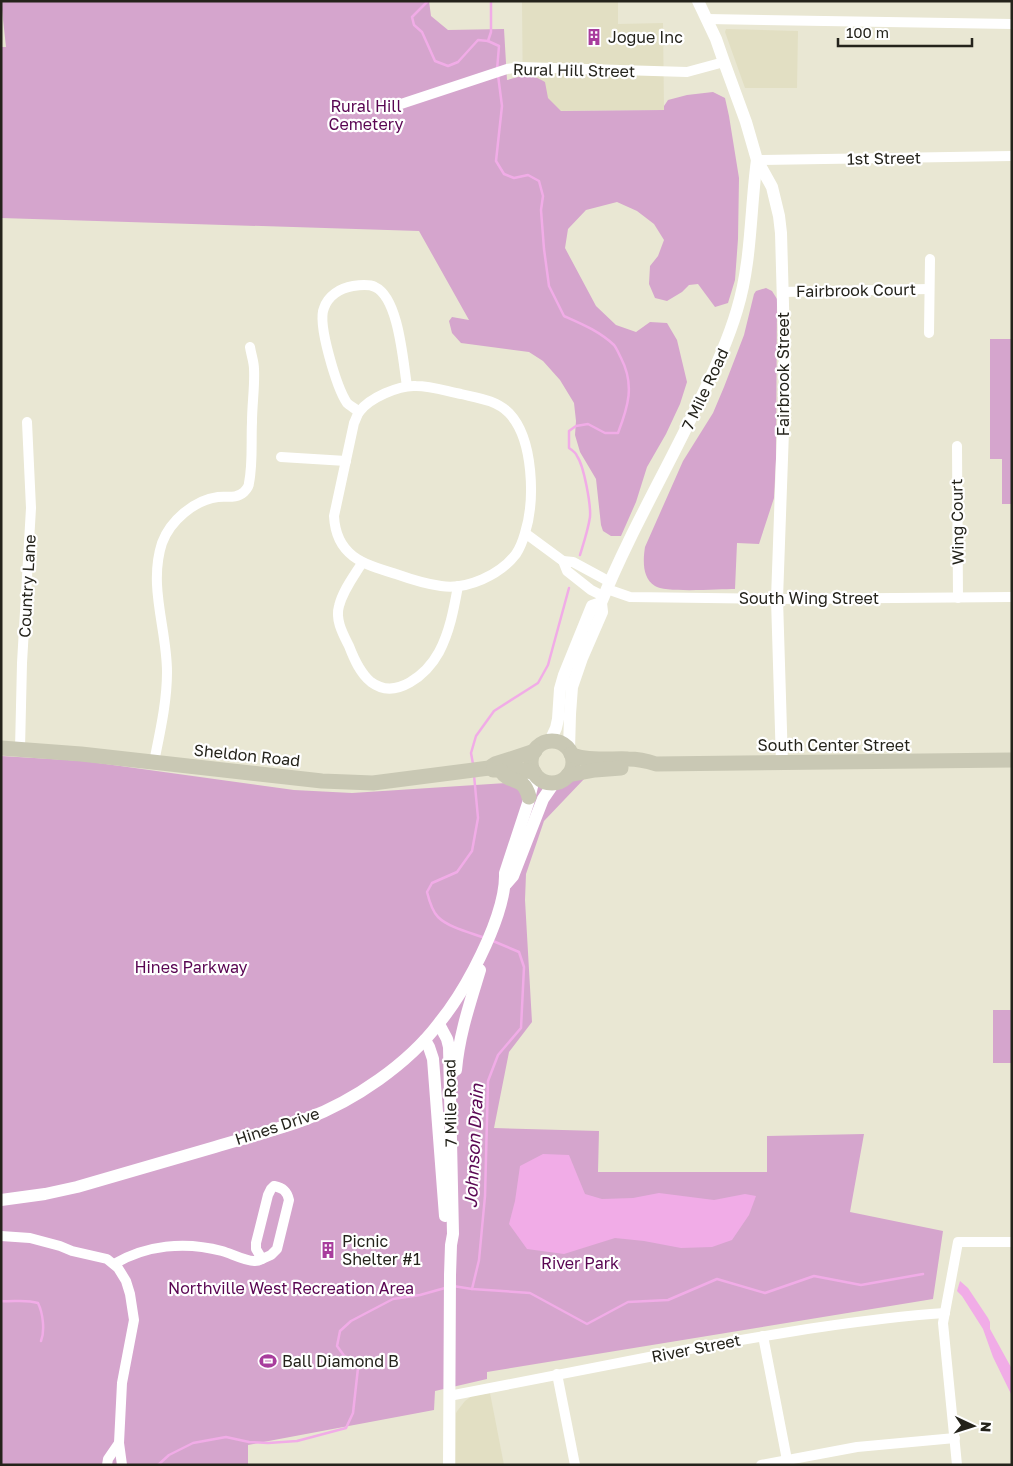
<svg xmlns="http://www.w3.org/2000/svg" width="1013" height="1466" font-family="'Golos Text',sans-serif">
<rect width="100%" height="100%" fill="#e9e7d3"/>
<g fill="#e2dfc3">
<path d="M 522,1 L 618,1 L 618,24 L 663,23 L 664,110 L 523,111 Z"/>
<path d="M 726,29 L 798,31 L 797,88 L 745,88 L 725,32 Z"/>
<path d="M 490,1393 L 504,1465 L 456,1465 L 456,1413 L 458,1410 L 465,1401 L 472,1396 Z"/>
</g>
<g fill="#d5a5cd">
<path d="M 1,1 L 429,1 L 431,16 L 448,30 L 504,29 L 507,80 C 522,76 530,73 545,82 L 548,98 L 561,111 L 664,110 L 664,106 L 668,100 L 687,95 L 713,92 L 725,98 L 729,116 L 739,178 L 738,239 L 735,280 L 728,303 L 715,307 L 698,284 L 689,285 L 682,292 L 667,301 L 655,298 L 649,284 L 650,266 L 658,256 L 664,240 L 654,224 L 637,211 L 617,202 L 586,210 L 568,229 L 565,248 L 596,306 L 616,325 L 636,332 L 650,322 L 667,323 L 677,340 L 687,382 L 680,404 L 666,434 L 647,467 L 636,502 L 621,536 L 611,536 L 603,531 L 601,525 L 596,479 L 580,452 L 575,435 L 576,421 L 574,403 L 560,380 L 543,361 L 529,352 L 461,343 L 452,333 L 449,321 L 452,317 L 469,320 L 419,231 L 1,218 L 1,47 L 6,47 Z"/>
<path d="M 766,288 L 772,291 L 777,299 L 776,459 L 774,498 L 759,544 L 737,543 L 735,589 C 720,589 664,593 655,586 C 642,578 643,560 645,547 L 683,461 L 713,413 L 724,387 L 744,335 L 754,294 L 756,291 Z"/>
<path d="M 990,339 L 1012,339 L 1012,504 L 1002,504 L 1002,459 L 990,459 Z"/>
<path d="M 1,756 L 84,761 L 294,790 L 352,793 L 585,778 L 544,821 L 526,874 L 525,900 L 532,1022 L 509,1052 L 494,1128 L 599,1131 L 598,1172 L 767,1172 L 767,1136 L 864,1134 L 850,1212 L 943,1231 L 933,1299 L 487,1372 L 487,1379 L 435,1391 L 434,1410 L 248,1445 L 248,1465 L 1,1465 Z"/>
<rect x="993" y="1010" width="19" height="53"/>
</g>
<g fill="#f1ace7">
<path d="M 543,1154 L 569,1155 L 585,1194 L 602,1199 L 633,1198 L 659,1193 L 714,1200 L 745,1194 L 756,1196 L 749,1215 L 732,1240 L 712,1247 L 681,1248 L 644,1241 L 615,1238 L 564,1254 L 527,1249 L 509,1224 L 515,1201 L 520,1166 Z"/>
<path d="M 960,1281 L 968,1288 L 988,1318 L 990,1322 L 990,1329 L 1012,1369 L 1012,1396 L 993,1357 L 983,1329 L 962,1296 L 957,1291 Z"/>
</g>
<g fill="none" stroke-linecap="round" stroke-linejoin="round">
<g stroke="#f1ace7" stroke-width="2.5">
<path d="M 428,1 L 412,17 L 414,25 L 422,32 L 435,61 L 448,66 L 458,62 L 478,40 L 488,41 L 499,46 L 497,70"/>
<path d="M 488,41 L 491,32 L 491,1"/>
<path d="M 498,75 L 502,106 L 496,161 L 504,174 L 514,178 L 528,175 L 539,181 L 543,196 L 541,210 L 544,249 L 549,286 L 564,316 C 582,324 599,331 614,345 C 617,349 619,354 621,358 C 635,385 628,407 618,433 L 605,433 L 588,424 L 576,426 L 569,431 L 569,448 C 572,450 576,453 577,456 C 584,466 591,505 590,517 C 588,530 584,542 580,555"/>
<path d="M 473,764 L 471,753 L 476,736 L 494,711 L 538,683 L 548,665 L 569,588"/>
<path d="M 474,775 L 478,818 L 472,851 L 457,872 L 432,883 L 427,892 C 429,900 432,911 438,917 C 449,928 472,933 485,938"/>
<path d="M 453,1286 L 472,1289 L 530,1293 L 587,1324 L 628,1302 L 668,1300 L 717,1279 L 765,1293 L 814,1276 L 861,1285 L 923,1274"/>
<path d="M 472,1289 L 479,1260 L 485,1196 L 488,1081 L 498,1055 L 521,1028 L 524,967 L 519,952 L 493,941"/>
<path d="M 1,1301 C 14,1302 25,1299 38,1303 C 43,1313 45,1331 41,1341"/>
<path d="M 158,1465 L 169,1455 L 193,1443 L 226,1437 L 249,1442 L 268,1443 L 297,1441 L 346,1428 L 353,1413 L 358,1368 L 345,1357 L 337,1346 L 340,1331 L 351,1321 L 393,1299 L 420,1295 L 445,1288"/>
</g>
<g stroke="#fff" stroke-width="10">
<path d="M 707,19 L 1012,24"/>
<path d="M 398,105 L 507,69 L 520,67 L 687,72 L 724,62"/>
<path d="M 757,160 L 1012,156"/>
<path d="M 783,292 L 929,289"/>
<path d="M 929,333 L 930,259"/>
<path d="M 359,412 C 356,409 350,406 347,403 C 337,388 317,324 324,308 C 328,296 340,288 353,286 C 360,285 369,284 375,287 C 399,298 403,362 407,386"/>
<path d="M 957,446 L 958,598"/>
<path d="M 281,457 L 346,461"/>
<path d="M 525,533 C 523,540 520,548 516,554 C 500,575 467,590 441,586 C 426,584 410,579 396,574 C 363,564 336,556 334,516 L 354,423 C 356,419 357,415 359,412 C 369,398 399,385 416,386 C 431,386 446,391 461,394 C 478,398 496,400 509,413 C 534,439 535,501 525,533 L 563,561"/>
<path d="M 362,563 C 354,576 343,590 339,606 C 335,620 343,634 349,646 C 354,659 360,673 371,682 C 396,701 427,674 439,652 C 450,631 454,608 458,586"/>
<path d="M 607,589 L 630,597 L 777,599 L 1012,597"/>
<path d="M 603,596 L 591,590 L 567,571 L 563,561 L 573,562 L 610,582"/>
<path d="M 20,749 L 22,663 L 31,508 L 27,422"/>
<path d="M 154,762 C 160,732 167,702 167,672 C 167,629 148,586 162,543 C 170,521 194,500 218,497 C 227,496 236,499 244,492 C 246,490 249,486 249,483 C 253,463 251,442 252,422 C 252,404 255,386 254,369 C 254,362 251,354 250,347"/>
<path d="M 274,1186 C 283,1188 287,1191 289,1200 L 277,1249 L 271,1255 L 262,1259 L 256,1249 L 256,1243 L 268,1195 L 271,1189 Z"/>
<path d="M 1,1236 L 30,1238 L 60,1246 L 72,1251 L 107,1259 L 118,1268 L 126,1281 L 130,1294 L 134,1320 L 122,1383 L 119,1443 L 122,1465"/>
<path d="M 114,1264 C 146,1245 185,1241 222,1251 C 230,1253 247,1262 255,1261 C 257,1261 260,1260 262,1259"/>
<path d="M 763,1336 L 788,1465"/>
<path d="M 557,1374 L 575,1465"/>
<path d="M 449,1396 C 530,1380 610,1364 690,1349 C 775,1334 859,1319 945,1313"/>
<path d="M 107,1465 L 108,1459 L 119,1443"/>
<path d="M 761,1465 L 857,1447 L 955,1438"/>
<path d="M 957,1465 L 943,1323 L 958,1242 L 1012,1242"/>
</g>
<g stroke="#fff" stroke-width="12">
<path d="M 698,1 L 716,39 L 724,62 L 746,122 L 757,160 L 772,187 L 779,216 L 781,233 L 785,375 L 777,599 L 782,763"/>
<path d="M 550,741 L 556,728 L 558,719 L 560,689 L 564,675 L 592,606 L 601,603"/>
<path d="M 569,750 L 570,714 L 572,687 L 582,658 L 602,612 L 601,603 C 628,536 665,473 696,408 C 712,376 727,344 737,310 C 752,261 750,210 757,160"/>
<path d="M 506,884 L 513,876 L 543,799 L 554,783"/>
<path d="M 439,1024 L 447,1039 L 449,1047 L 453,1234 L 451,1245 L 450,1275 L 449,1465"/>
<path d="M 425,1040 L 429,1047 L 433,1059 L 445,1216"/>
<path d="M 456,1070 C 459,1035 470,1003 480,970"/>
<path d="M 1,1200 L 45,1194 L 77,1187 C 123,1174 169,1160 215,1147 C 245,1138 276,1130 306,1119 C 354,1101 408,1064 439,1023 C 453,1006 464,988 474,969 C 488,942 506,903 505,873 L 528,803 L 535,774"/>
</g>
<g stroke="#c9c8b4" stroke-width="15">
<circle cx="552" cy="762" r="21"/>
<path d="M 1,748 L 81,754 L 322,781 L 373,783 L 489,768 L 495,764 L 535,751"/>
<path d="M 571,754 C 584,762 613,758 628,759 C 638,759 647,761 656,764 L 1012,760"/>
<path d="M 493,770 L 520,770 L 534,772"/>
<path d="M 501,771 C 510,785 523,774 529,797"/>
<path d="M 568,775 L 595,770 L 621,768"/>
</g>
</g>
<defs>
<g id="building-bare" transform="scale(1.35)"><path d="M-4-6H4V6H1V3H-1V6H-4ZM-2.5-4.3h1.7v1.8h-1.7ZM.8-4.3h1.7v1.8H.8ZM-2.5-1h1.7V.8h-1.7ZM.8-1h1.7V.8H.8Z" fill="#a83d9d" stroke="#fff" stroke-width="2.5" paint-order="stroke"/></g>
<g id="stadium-bare" transform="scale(1.35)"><path d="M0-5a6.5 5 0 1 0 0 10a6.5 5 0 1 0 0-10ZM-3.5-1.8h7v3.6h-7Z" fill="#a83d9d" stroke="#fff" stroke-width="2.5" paint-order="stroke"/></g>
</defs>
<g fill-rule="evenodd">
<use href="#building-bare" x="594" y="37"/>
<use href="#building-bare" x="328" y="1250"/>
<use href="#stadium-bare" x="268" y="1361"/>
</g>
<g text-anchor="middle" stroke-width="4.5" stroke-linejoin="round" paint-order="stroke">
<g font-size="16" fill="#24231b" stroke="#fff" text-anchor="start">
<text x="608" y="43">Jogue Inc</text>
<text x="342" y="1247">Picnic<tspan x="342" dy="18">Shelter #1</tspan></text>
<text x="282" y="1367">Ball Diamond B</text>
</g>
<g font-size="16" fill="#24231b" stroke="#fff">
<text transform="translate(574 70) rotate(1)" y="6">Rural Hill Street</text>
<text transform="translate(884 158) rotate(-1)" y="6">1st Street</text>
<text transform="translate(856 290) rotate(-1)" y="6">Fairbrook Court</text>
<text transform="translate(783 374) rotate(-90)" y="6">Fairbrook Street</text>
<text transform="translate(705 389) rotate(-65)" y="6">7 Mile Road</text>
<text transform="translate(957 522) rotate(-91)" y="6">Wing Court</text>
<text transform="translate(27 586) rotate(-87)" y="6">Country Lane</text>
<text x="809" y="604">South Wing Street</text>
<text x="834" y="751">South Center Street</text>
<text transform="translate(247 755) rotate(6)" y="6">Sheldon Road</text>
<text transform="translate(450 1103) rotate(-91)" y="6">7 Mile Road</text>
<text transform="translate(277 1126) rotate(-18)" y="6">Hines Drive</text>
<text transform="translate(696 1348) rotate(-11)" y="6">River Street</text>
</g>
<g font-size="16" fill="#590552" stroke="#fff">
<text x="366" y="112">Rural Hill<tspan x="366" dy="18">Cemetery</tspan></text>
<text x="191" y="973">Hines Parkway</text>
<text x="580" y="1269">River Park</text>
<text x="291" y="1294">Northville West Recreation Area</text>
</g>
<g font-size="18" font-style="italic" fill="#5b0854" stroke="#fff">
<text transform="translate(474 1146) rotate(-87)" y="6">Johnson Drain</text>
</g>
</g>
<rect width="1013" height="1466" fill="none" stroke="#24231b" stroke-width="5"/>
<g transform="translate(973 1426) rotate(94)" stroke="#ffffff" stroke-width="4" paint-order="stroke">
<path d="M0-4L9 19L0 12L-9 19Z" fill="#24231b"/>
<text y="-8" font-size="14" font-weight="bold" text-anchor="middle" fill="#24231b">N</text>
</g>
<path d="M838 38v8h134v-8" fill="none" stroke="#24231b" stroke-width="2.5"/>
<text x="846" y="38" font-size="15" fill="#24231b" stroke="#ffffff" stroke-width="4" paint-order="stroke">100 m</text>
</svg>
